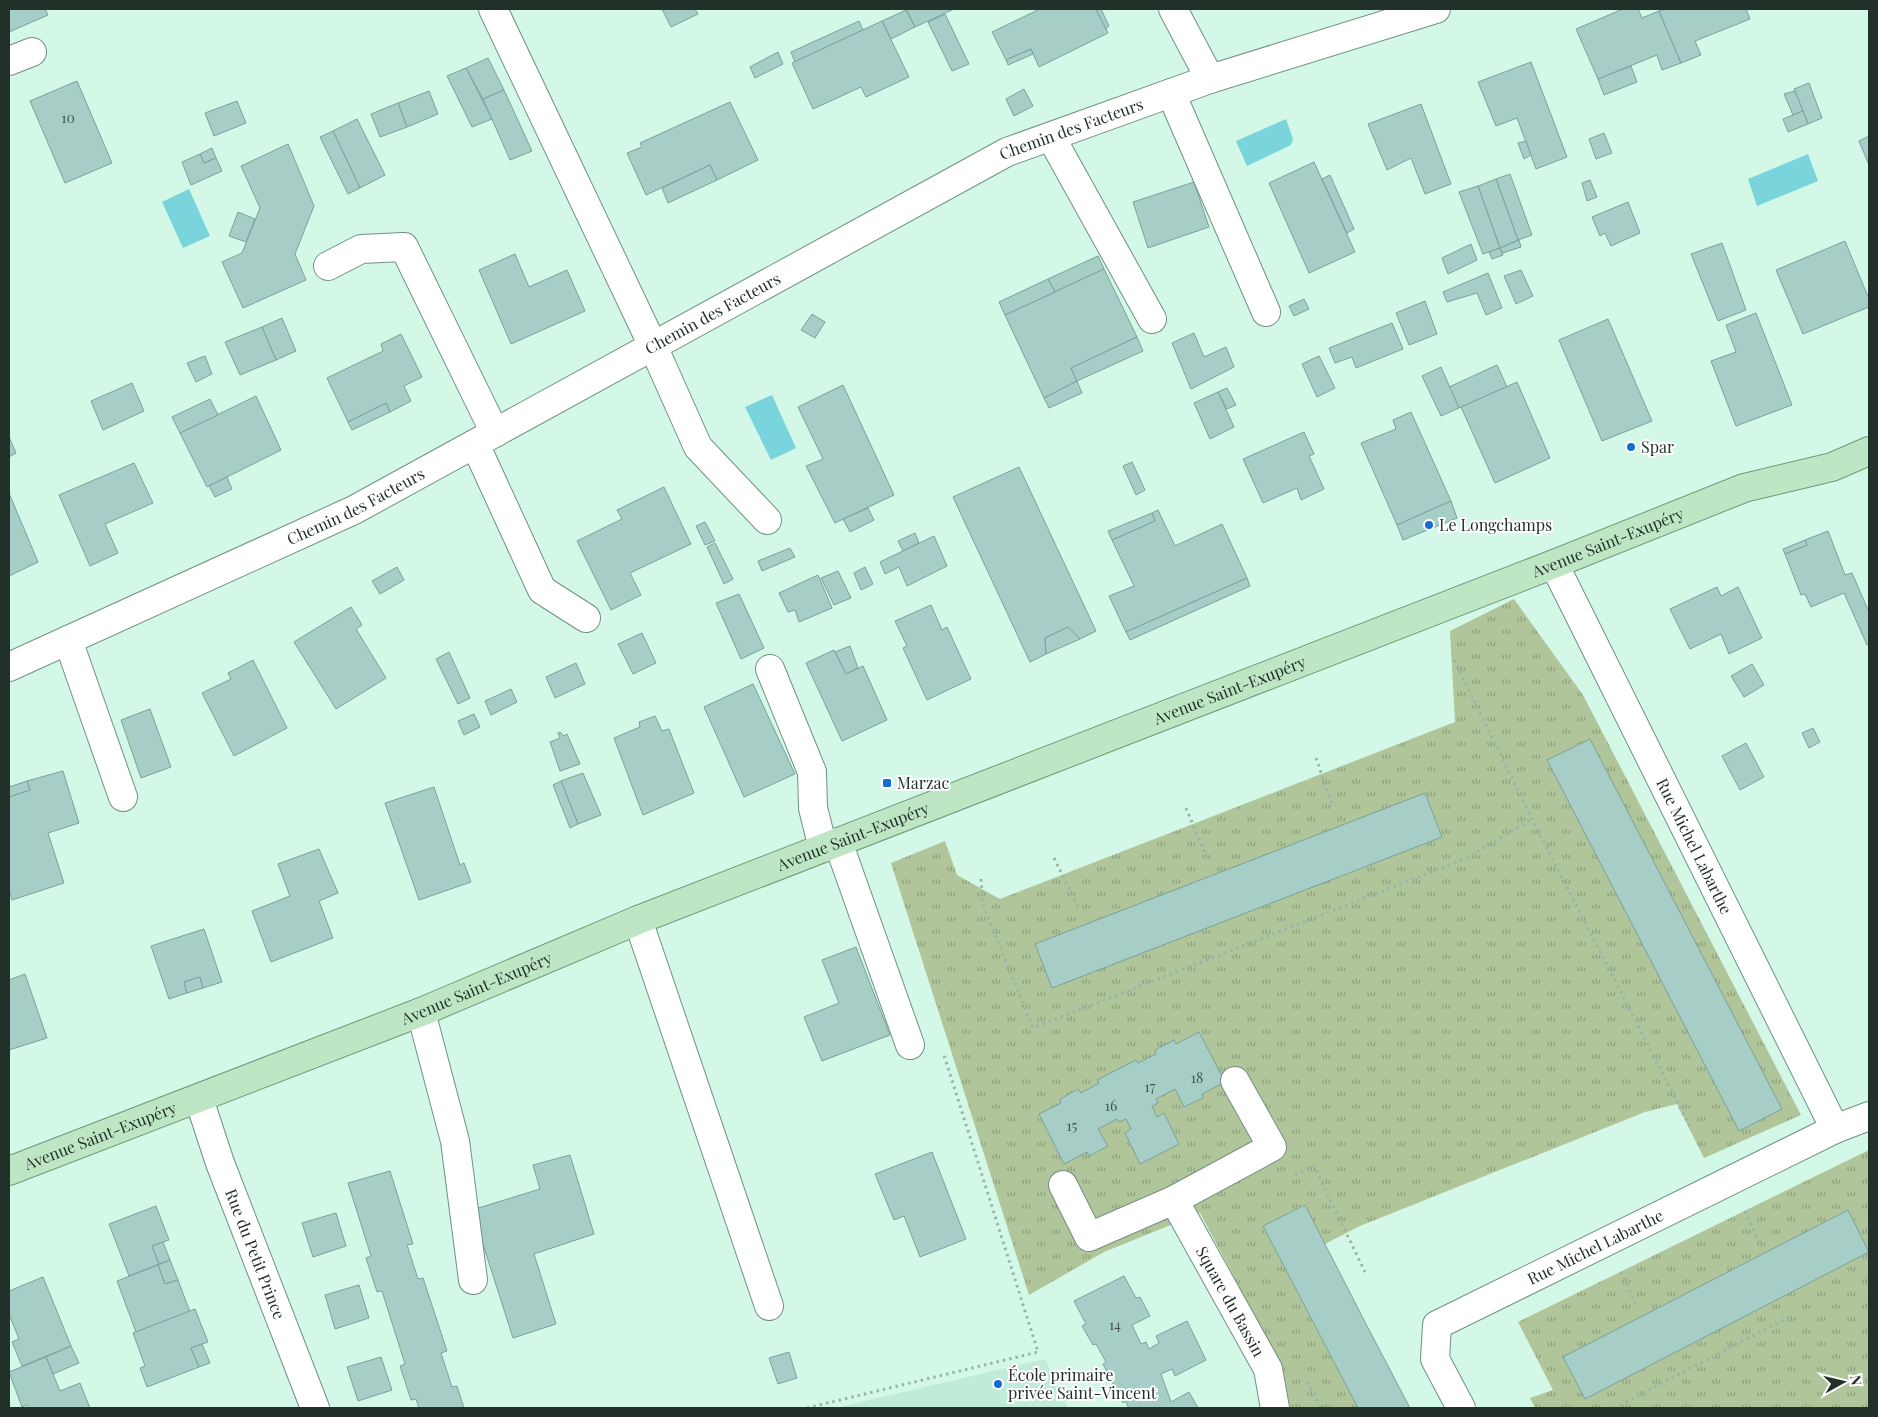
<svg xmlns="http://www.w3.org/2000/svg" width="1878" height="1417" font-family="'Playfair Display',serif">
<defs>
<pattern id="grass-tufts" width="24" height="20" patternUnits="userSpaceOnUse" patternTransform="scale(1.25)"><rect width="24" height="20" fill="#b0c59a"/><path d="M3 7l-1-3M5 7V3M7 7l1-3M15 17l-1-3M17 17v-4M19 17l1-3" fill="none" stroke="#8fa07e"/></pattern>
</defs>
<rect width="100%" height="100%" fill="#d4f8e7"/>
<path fill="#c0ebd8" d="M 1045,1359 L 1068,1408 L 835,1408 Z"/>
<g fill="url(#grass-tufts)">
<path d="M 1514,599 L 1583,695 L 1801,1115 L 1704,1158 L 1677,1104 L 1645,1112 L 1360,1226 L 1325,1244 L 1304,1205 L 1263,1226 L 1358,1408 L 1290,1408 L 1283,1369 L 1200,1213 L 1104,1252 L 1029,1295 L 891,863 L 945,841 L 957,875 L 1000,899 L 1455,722 L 1450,631 Z"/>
<path d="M 1869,1150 L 1869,1408 L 1535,1408 L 1530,1398 L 1553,1390 L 1518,1322 Z"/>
</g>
<g fill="#79d4db">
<path d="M 1286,119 L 1293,139 L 1291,145 L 1247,166 L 1236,141 Z"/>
<path d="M 1808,154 L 1818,181 L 1757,206 L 1748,179 Z"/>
<path d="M 189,189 L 210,236 L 183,248 L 162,202 Z"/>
<path d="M 772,395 L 796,448 L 771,460 L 745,407 Z"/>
</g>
<g fill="#a6cec7" stroke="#7aa19b">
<path d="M 9,9 L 45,9 L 48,15 L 9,32 Z"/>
<path d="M 662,9 L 695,9 L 698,14 L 671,27 Z"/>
<path d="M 906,9 L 954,9 L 915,27 Z"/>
<path d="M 1040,9 L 1096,9 L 1108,33 L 1039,67 L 1031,49 L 1006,60 L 992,32 Z"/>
<path d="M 1096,9 L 1101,9 L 1109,26 L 1106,29 Z"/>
<path d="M 1623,9 L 1638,9 L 1642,18 L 1659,11 L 1681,63 L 1662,70 L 1657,55 L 1598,79 L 1576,29 Z"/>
<path d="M 1666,9 L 1746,9 L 1750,19 L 1695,41 L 1701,55 L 1681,63 L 1659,11 Z"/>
<path d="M 906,10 L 915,27 L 891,39 L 882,21 Z"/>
<path d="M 945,14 L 969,64 L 952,71 L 928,22 Z"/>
<path d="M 859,21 L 863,30 L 795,62 L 791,52 Z"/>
<path d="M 882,21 L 909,77 L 866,97 L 861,87 L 813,109 L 792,63 Z"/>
<path d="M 1031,49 L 1033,54 L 1008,65 L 1006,60 Z"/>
<path d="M 778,52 L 783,64 L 755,78 L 750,67 Z"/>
<path d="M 488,58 L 504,90 L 483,99 L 466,68 Z"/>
<path d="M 1531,62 L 1567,157 L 1536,169 L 1517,118 L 1496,126 L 1478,82 Z"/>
<path d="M 1631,66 L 1637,82 L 1604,95 L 1598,79 Z"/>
<path d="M 466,68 L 492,119 L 472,127 L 447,76 Z"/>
<path d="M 77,81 L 112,163 L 65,183 L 30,101 Z"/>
<path d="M 1809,83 L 1822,118 L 1808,124 L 1794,89 Z"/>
<path d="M 1024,89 L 1033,106 L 1014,116 L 1006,99 Z"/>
<path d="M 504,90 L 532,151 L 510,160 L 483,99 Z"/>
<path d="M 429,91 L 438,114 L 407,127 L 398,103 Z"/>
<path d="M 1795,91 L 1803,111 L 1793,115 L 1784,94 Z"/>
<path d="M 237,101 L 246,123 L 214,136 L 205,113 Z"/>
<path d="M 730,102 L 758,160 L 717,180 L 710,165 L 646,195 L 627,153 L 642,147 L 640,143 Z"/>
<path d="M 398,103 L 407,127 L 380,137 L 371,114 Z"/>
<path d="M 1421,104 L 1451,184 L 1425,194 L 1411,158 L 1387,170 L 1368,124 Z"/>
<path d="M 1803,111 L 1808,124 L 1788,132 L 1783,119 Z"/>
<path d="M 357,119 L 385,175 L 360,188 L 333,131 Z"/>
<path d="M 333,131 L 360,188 L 348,194 L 320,137 Z"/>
<path d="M 1604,133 L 1612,153 L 1596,159 L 1589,139 Z"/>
<path d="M 1869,136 L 1869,165 L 1859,141 Z"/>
<path d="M 1526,141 L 1531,155 L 1524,159 L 1518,143 Z"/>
<path d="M 288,144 L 314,206 L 295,254 L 306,280 L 243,308 L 222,262 L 242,253 L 260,208 L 241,166 Z"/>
<path d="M 212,148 L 216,158 L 204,163 L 200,154 Z"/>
<path d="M 200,154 L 204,163 L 216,158 L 222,171 L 191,185 L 182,162 Z"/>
<path d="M 1314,162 L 1355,252 L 1309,273 L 1269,183 Z"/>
<path d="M 710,165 L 717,180 L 668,203 L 662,188 Z"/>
<path d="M 1510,174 L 1532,235 L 1518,240 L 1496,179 Z"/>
<path d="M 1330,175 L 1354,229 L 1347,233 L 1322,179 Z"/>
<path d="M 1496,179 L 1518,240 L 1500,248 L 1478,186 Z"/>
<path d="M 1590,180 L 1597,197 L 1587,201 L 1582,183 Z"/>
<path d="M 1194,182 L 1209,227 L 1148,248 L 1133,202 Z"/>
<path d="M 1478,186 L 1500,248 L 1483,254 L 1459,192 Z"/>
<path d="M 1628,202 L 1640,233 L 1611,246 L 1605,233 L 1600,236 L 1592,217 Z"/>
<path d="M 238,212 L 255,219 L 246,242 L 229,236 Z"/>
<path d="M 1519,240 L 1521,247 L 1503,253 L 1500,248 Z"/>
<path d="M 1845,241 L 1869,299 L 1869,307 L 1803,334 L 1776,270 Z"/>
<path d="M 1722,243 L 1746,310 L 1718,321 L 1691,254 Z"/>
<path d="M 1471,244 L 1477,260 L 1448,274 L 1442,258 Z"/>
<path d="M 1500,248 L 1503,255 L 1492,259 L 1489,252 Z"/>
<path d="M 515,254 L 529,287 L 567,270 L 585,311 L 511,344 L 479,270 Z"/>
<path d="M 1098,256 L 1104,269 L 1055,292 L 1048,279 Z"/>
<path d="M 1104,269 L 1137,337 L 1071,368 L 1077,381 L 1044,398 L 1005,315 Z"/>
<path d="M 1521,270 L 1533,296 L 1516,304 L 1504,276 Z"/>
<path d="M 1488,273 L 1502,308 L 1486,315 L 1477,293 L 1447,302 L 1443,292 Z"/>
<path d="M 1048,279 L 1055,292 L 1005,315 L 999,302 Z"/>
<path d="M 1304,299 L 1309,309 L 1294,316 L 1289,306 Z"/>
<path d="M 1425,301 L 1437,334 L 1409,345 L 1396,313 Z"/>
<path d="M 1756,313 L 1792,405 L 1736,426 L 1711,361 L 1736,352 L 1726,325 Z"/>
<path d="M 812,314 L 825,322 L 815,338 L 801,330 Z"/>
<path d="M 282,318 L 296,351 L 276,360 L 262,327 Z"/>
<path d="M 1608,319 L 1652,421 L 1602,441 L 1559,340 Z"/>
<path d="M 1392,323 L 1403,349 L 1356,368 L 1352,357 L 1335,363 L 1329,348 Z"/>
<path d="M 262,327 L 276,360 L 240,375 L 225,342 Z"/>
<path d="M 1194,333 L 1204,357 L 1226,347 L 1234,367 L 1191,389 L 1172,343 Z"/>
<path d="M 401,334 L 422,377 L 404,386 L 411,401 L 390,412 L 386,403 L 348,422 L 327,378 L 383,351 L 381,344 Z"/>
<path d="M 1137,337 L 1143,351 L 1077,381 L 1071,368 Z"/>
<path d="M 205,356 L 212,374 L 196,382 L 187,363 Z"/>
<path d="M 1319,356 L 1335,388 L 1317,397 L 1302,364 Z"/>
<path d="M 1497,365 L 1507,387 L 1459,408 L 1449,387 Z"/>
<path d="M 1441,367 L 1459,408 L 1441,416 L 1422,376 Z"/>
<path d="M 1077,381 L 1082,393 L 1049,408 L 1044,398 Z"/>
<path d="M 1517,382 L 1550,458 L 1495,483 L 1461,407 Z"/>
<path d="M 132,383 L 144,411 L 103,430 L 91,401 Z"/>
<path d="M 843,385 L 894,495 L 835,523 L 806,466 L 823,459 L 798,407 Z"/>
<path d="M 1227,388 L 1236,405 L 1227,409 L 1218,392 Z"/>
<path d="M 1218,392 L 1234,427 L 1210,439 L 1194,403 Z"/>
<path d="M 256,396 L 281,450 L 207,487 L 180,433 Z"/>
<path d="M 210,399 L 218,415 L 180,433 L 172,417 Z"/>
<path d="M 386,403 L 390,412 L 352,430 L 348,422 Z"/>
<path d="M 1411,412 L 1451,501 L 1397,525 L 1361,443 L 1396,429 L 1393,420 Z"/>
<path d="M 1304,432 L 1314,454 L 1309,456 L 1324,489 L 1301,500 L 1297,488 L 1263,503 L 1243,459 Z"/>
<path d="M 9,437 L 16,453 L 9,457 Z"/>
<path d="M 1132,462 L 1145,490 L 1136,495 L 1123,466 Z"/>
<path d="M 134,463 L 153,503 L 105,524 L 118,553 L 90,566 L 59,495 Z"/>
<path d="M 1019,467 L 1096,631 L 1080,639 L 1068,627 L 1045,638 L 1046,654 L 1030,662 L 953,497 Z"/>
<path d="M 227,477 L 232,489 L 215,497 L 209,486 Z"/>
<path d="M 664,487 L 691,544 L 630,573 L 641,595 L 611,610 L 577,541 L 622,519 L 617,510 Z"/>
<path d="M 9,493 L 38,562 L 9,576 Z"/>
<path d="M 1451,501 L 1457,518 L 1403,540 L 1397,525 Z"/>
<path d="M 868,508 L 874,520 L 850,532 L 843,519 Z"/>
<path d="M 1158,510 L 1175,546 L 1222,524 L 1247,578 L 1126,632 L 1109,596 L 1134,586 L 1112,540 L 1155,521 L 1152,513 Z"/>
<path d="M 1152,513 L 1155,521 L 1112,540 L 1108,531 Z"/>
<path d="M 705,522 L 715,541 L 705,545 L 696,526 Z"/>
<path d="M 1828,531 L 1845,575 L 1852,573 L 1869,612 L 1869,643 L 1867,645 L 1844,593 L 1811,607 L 1805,594 L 1801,595 L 1785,554 L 1807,545 L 1805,540 Z"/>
<path d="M 915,533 L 919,543 L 903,551 L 898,541 Z"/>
<path d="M 934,536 L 947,566 L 907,586 L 899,567 L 885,574 L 880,562 Z"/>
<path d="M 1805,540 L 1807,545 L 1785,554 L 1783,549 Z"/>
<path d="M 715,543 L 733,579 L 724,584 L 707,547 Z"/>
<path d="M 790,548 L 795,557 L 762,571 L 758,561 Z"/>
<path d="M 397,567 L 404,580 L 380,594 L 372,581 Z"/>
<path d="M 865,567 L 873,584 L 861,590 L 854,573 Z"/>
<path d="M 838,571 L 851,598 L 834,605 L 821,578 Z"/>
<path d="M 818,575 L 832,608 L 799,622 L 795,610 L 788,612 L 779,593 Z"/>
<path d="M 1247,578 L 1250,586 L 1130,640 L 1126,632 Z"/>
<path d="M 1717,587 L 1721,596 L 1738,587 L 1762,638 L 1729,654 L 1721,634 L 1690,649 L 1670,609 Z"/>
<path d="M 739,594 L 764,648 L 741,659 L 716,603 Z"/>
<path d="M 931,605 L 942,630 L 947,627 L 971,679 L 927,700 L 903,648 L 907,646 L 895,621 Z"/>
<path d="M 351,607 L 362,625 L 356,629 L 386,678 L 336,709 L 294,642 Z"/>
<path d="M 1068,627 L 1080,639 L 1046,654 L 1045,638 Z"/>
<path d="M 642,633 L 656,663 L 633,674 L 618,644 Z"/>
<path d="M 850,646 L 858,668 L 846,674 L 835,652 Z"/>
<path d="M 834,650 L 846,674 L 863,666 L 887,720 L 842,741 L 806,663 Z"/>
<path d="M 449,652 L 470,698 L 458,704 L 436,659 Z"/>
<path d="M 253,660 L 287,728 L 234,756 L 202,693 L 231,679 L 228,673 Z"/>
<path d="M 576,663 L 585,684 L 555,698 L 546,677 Z"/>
<path d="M 1752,664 L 1764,685 L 1744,697 L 1731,676 Z"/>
<path d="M 753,684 L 795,774 L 744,797 L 704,707 Z"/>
<path d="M 511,689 L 517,702 L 491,715 L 485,701 Z"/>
<path d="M 150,709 L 171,767 L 141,778 L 121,720 Z"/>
<path d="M 474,714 L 480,727 L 464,735 L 458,721 Z"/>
<path d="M 655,716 L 662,731 L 669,729 L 694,793 L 643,815 L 614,738 L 640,727 L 639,722 Z"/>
<path d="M 1813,728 L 1820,742 L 1809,748 L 1802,733 Z"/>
<path d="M 560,732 L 564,736 L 567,734 L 580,764 L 560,771 L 550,742 L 560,738 L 558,733 Z"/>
<path d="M 1590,739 L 1782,1109 L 1739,1131 L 1547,760 Z"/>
<path d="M 1746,743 L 1764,777 L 1740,790 L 1722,756 Z"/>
<path d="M 63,771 L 79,823 L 48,833 L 64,883 L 12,900 L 9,891 L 9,797 L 30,790 L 27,781 Z"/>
<path d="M 583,773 L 601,815 L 578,824 L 561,781 Z"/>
<path d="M 27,781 L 30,790 L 9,797 L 9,787 Z"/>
<path d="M 561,781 L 578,824 L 570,828 L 553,785 Z"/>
<path d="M 434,787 L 460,865 L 464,863 L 471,882 L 419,900 L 385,803 Z"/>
<path d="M 1425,793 L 1442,837 L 1052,988 L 1035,944 Z"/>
<path d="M 319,849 L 338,893 L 319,901 L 333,938 L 271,962 L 252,911 L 290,896 L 278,864 Z"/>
<path d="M 204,929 L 222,982 L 203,988 L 200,977 L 184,982 L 187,993 L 169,999 L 151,946 Z"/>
<path d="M 856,947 L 890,1035 L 822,1061 L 804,1017 L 839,1003 L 822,960 Z"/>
<path d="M 25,974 L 47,1038 L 9,1050 L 9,980 Z"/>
<path d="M 200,977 L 203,988 L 187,993 L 184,982 Z"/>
<path d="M 1199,1032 L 1225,1082 L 1202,1094 L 1203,1098 L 1184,1107 L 1175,1089 L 1156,1099 L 1158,1103 L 1152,1106 L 1157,1117 L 1164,1113 L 1179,1144 L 1140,1164 L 1125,1133 L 1131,1129 L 1126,1119 L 1119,1122 L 1117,1119 L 1098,1129 L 1108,1146 L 1089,1156 L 1087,1152 L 1064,1164 L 1039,1114 L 1061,1103 L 1060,1099 L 1078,1089 L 1081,1093 L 1099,1083 L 1097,1080 L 1136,1060 L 1138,1063 L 1156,1054 L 1155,1050 L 1174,1040 L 1176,1044 Z"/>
<path d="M 932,1152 L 966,1239 L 920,1257 L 904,1216 L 894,1220 L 875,1174 Z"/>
<path d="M 570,1155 L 594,1234 L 534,1254 L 556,1324 L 513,1338 L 472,1210 L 540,1189 L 533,1165 Z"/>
<path d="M 390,1171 L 413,1244 L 407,1245 L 418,1279 L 423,1278 L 447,1351 L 441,1353 L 452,1387 L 457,1386 L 464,1408 L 419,1408 L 416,1399 L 411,1400 L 400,1366 L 405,1364 L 382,1291 L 377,1292 L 366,1258 L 371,1256 L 348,1183 Z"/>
<path d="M 1305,1205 L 1366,1324 L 1410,1408 L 1358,1408 L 1263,1226 Z"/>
<path d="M 156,1206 L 169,1240 L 152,1246 L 159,1264 L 129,1276 L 109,1224 Z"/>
<path d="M 1848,1210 L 1869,1252 L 1585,1399 L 1563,1357 Z"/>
<path d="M 336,1213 L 346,1246 L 313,1257 L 302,1223 Z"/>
<path d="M 163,1242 L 170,1260 L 159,1264 L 152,1246 Z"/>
<path d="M 170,1260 L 178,1280 L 165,1284 L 158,1265 Z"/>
<path d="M 158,1265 L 165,1284 L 178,1280 L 190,1312 L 136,1332 L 117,1281 Z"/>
<path d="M 1124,1276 L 1136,1298 L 1140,1297 L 1150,1316 L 1132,1325 L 1141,1344 L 1146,1342 L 1149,1349 L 1159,1343 L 1156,1336 L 1187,1321 L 1206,1360 L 1175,1376 L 1172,1369 L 1161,1374 L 1171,1402 L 1189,1392 L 1198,1408 L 1129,1408 L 1125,1401 L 1123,1403 L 1103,1364 L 1106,1362 L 1096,1344 L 1093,1345 L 1082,1326 L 1086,1324 L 1074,1301 Z"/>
<path d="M 43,1277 L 71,1346 L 22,1366 L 12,1342 L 19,1339 L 9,1314 L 9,1291 Z"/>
<path d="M 359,1285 L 369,1318 L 335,1329 L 325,1295 Z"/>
<path d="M 195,1309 L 208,1342 L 191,1348 L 199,1367 L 147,1387 L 140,1368 L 145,1366 L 133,1333 Z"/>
<path d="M 202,1344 L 210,1363 L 199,1367 L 191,1348 Z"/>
<path d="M 71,1346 L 79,1363 L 53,1374 L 46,1357 Z"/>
<path d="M 789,1352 L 797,1378 L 778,1384 L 769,1358 Z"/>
<path d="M 46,1357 L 60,1391 L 80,1383 L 90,1408 L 28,1408 L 27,1405 L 22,1407 L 9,1372 Z"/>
<path d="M 381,1357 L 392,1390 L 358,1401 L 347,1367 Z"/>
</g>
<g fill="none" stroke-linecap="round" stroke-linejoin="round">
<g stroke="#709182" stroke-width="30">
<g id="minor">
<path d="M 493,9 L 653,346 L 698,447 L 767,520"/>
<path d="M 1173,9 L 1210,79"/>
<path d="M 9,61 L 32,52"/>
<path d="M 1171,93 L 1266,312"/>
<path d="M 1051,137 L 1152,319"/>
<path d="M 328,266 L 361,249 L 404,247 L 495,433"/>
<path d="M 475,444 L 542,590 L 586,618"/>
<path id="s1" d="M 1554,564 L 1835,1129 L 1869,1116"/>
<path d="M 68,640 L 123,797"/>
<path id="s2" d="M 9,667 L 354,510 L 1007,152 L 1210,79 L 1436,9"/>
<path d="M 770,669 L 812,772 L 813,808 L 823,848"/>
<path d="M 838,842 L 910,1045"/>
<path d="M 638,920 L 769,1306"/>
<path d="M 421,1012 L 455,1141 L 473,1280"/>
<path id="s3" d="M 199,1099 L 220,1163 L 315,1408"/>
<path d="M 1063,1185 L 1089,1237 L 1174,1200 L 1272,1147 L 1235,1081"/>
<path id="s4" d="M 1174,1200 L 1268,1369 L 1275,1408"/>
<path id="s5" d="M 1461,1408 L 1435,1359 L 1437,1325 L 1835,1129"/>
</g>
</g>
<g stroke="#6d9b74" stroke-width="30">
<g id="major">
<path id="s6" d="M 9,1171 L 421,1012 L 638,920 L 1554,564 L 1744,488 L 1832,467 L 1869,451"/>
</g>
</g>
<g stroke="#99b5a8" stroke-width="3" stroke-dasharray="2.5 4" stroke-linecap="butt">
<path d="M 1454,660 L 1532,819 L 1690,1127"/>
<path d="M 1316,758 L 1333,807"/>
<path d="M 1186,808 L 1207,858"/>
<path d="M 1054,858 L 1079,909"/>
<path d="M 981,879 L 983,905 L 1033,1028 L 1467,858 L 1532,819"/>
<path d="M 1295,1175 L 1314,1166 L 1365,1272"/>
<path d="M 1745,1211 L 1760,1244"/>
<path d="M 1621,1272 L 1635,1303"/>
<path d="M 1307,1382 L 1321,1408"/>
<path d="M 807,1408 L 1038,1352 L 944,1055"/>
<path d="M 1614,1408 L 1789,1317"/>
</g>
<use href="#minor" stroke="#fff" stroke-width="28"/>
<use href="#major" stroke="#bfe6c4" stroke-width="28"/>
</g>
<g fill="#166cd5" stroke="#fff" stroke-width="2">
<circle cx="1631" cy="447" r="5"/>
<circle cx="1429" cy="525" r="5"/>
<rect x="882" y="778" width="10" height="10" rx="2.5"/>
<circle cx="998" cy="1384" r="5"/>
</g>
<g text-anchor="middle" stroke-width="4" stroke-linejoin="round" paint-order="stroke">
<g font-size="14" fill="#435851">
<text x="68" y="123">10</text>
<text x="1197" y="1083">18</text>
<text x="1150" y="1092">17</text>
<text x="1111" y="1111">16</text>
<text x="1072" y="1131">15</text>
<text x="1115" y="1330">14</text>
</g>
<g font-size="16" fill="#22302a" stroke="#fff">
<text dy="6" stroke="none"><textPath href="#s2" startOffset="1192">Chemin des Facteurs</textPath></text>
<text dy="6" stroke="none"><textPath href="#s2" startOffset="788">Chemin des Facteurs</textPath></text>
<text dy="6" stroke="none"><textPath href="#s2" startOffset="382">Chemin des Facteurs</textPath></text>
<text dy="6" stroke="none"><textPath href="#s6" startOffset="1718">Avenue Saint-Exupéry</textPath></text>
<text dy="6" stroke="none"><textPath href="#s6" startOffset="1312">Avenue Saint-Exupéry</textPath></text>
<text dy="6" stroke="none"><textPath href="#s6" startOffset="908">Avenue Saint-Exupéry</textPath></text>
<text dy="6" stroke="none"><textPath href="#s1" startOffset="315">Rue Michel Labarthe</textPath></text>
<text dy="6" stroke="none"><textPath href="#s6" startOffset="502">Avenue Saint-Exupéry</textPath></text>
<text dy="6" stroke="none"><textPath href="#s6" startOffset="98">Avenue Saint-Exupéry</textPath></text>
<text dy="6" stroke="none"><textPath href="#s5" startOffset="266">Rue Michel Labarthe</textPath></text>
<text dy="6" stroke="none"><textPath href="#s3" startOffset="165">Rue du Petit Prince</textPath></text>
<text dy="6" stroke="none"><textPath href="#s4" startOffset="116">Square du Bassin</textPath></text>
</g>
<g font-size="16" fill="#22302a" stroke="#fff" text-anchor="start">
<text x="1641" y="453">Spar</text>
<text x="1439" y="531">Le Longchamps</text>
<text x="897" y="789">Marzac</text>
<text x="1008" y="1381">École primaire<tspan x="1008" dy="18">privée Saint-Vincent</tspan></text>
</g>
</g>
<rect width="1878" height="1417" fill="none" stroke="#22302a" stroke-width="20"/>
<g transform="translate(1843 1382) rotate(82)" stroke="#ffffff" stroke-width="4" paint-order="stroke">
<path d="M0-4L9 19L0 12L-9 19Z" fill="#22302a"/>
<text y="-8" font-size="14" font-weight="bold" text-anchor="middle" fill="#22302a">N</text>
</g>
</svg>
